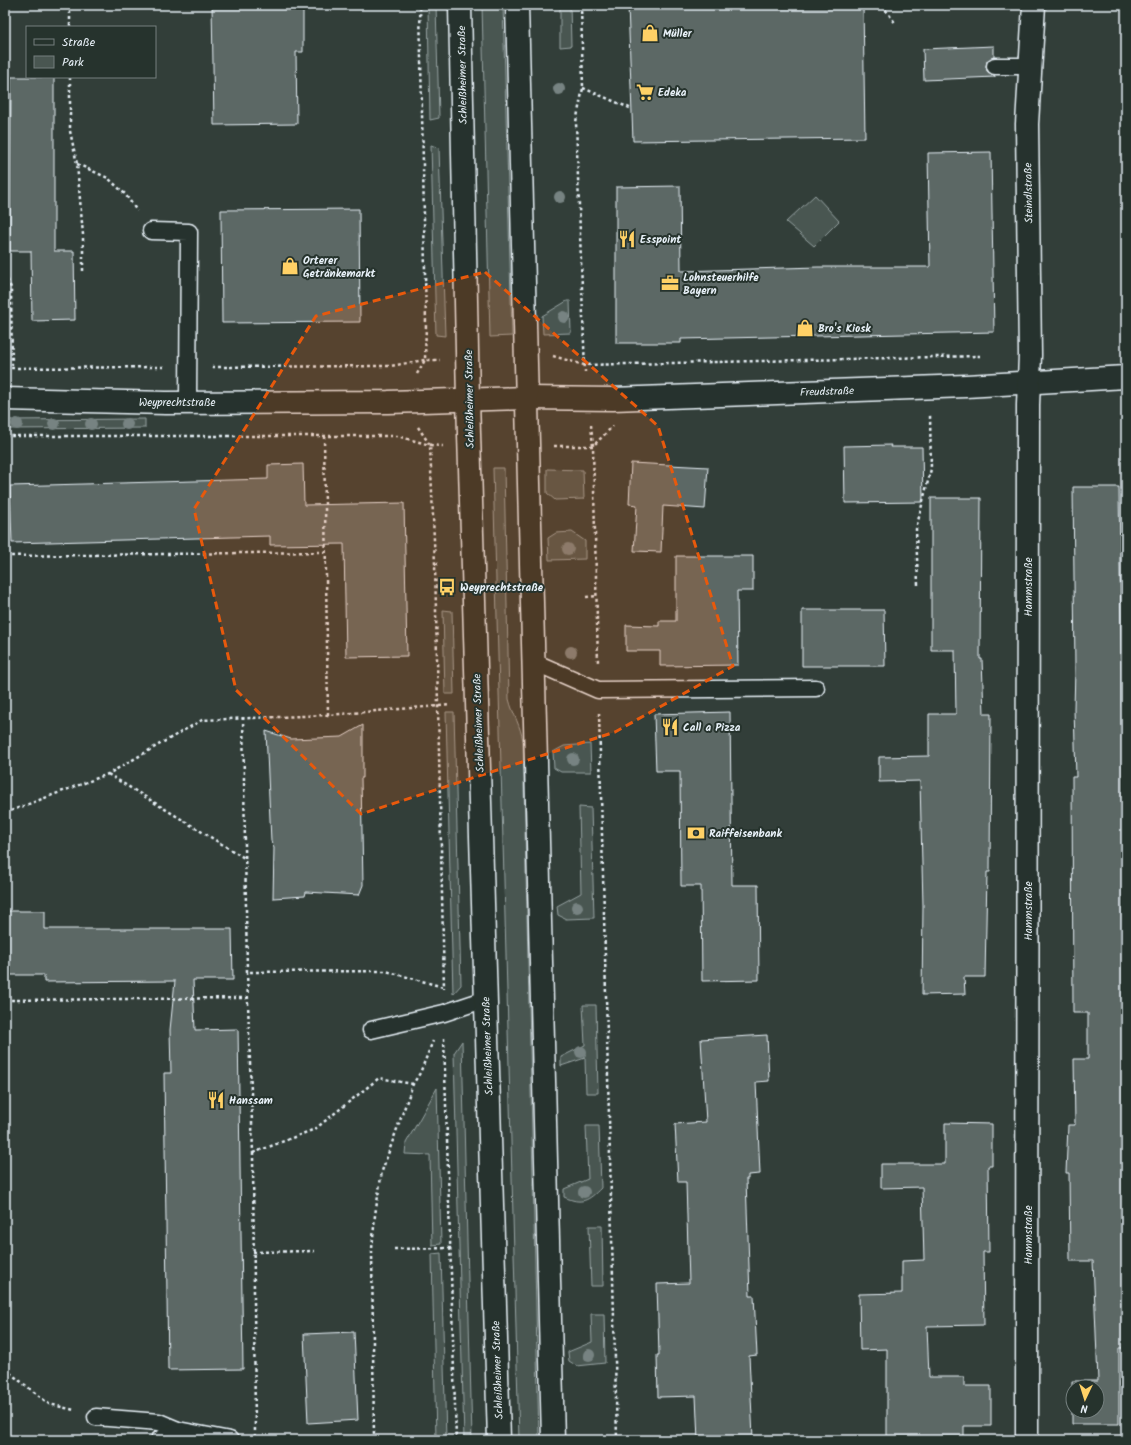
<svg xmlns="http://www.w3.org/2000/svg" width="1131" height="1445" font-family="Kalam,sans-serif">
<rect width="100%" height="100%" fill="#323e39"/>
<filter id="ink" filterUnits="userSpaceOnUse"><feTurbulence type="fractalNoise" baseFrequency=".025" numOctaves="2"/><feDisplacementMap in="SourceGraphic" scale="8" xChannelSelector="R" yChannelSelector="G"/><feConvolveMatrix kernelMatrix="1 2 1 2 8 2 1 2 1" color-interpolation-filters="sRGB"/></filter>
<g filter="url(#ink)">
<g fill="#495651" stroke="#98a4a4">
<path d="M 428,5 L 436,5 L 439,118 L 430,120 Z"/>
<path d="M 482,5 L 503,5 L 512,336 L 490,337 Z"/>
<path d="M 560,5 L 570,5 L 571,46 L 560,47 Z"/>
<path d="M 431,145 L 439,148 L 445,336 L 436,335 Z"/>
<path d="M 815,195 L 839,221 L 814,246 L 786,222 Z"/>
<path d="M 567,301 L 570,301 L 571,333 L 543,334 L 542,316 Z"/>
<path d="M 145,419 L 145,428 L 5,429 L 5,420 Z"/>
<path d="M 493,468 L 504,468 L 509,699 C 513,715 521,726 523,742 L 539,1440 L 519,1440 Z"/>
<path d="M 547,469 L 583,470 L 584,499 L 555,500 L 547,493 Z"/>
<path d="M 572,532 L 585,541 L 585,559 L 549,560 L 548,538 L 556,533 Z"/>
<path d="M 443,610 L 452,611 L 454,694 L 445,694 Z"/>
<path d="M 446,712 L 454,712 L 461,985 L 453,994 Z"/>
<path d="M 590,744 L 591,772 L 561,772 L 554,768 L 553,752 L 564,746 Z"/>
<path d="M 579,807 L 591,808 L 594,918 L 566,919 L 558,915 L 557,906 L 581,893 Z"/>
<path d="M 583,1005 L 596,1005 L 598,1093 L 586,1093 L 585,1058 L 561,1066 L 561,1057 L 585,1045 Z"/>
<path d="M 462,1041 L 472,1440 L 464,1440 L 454,1053 Z"/>
<path d="M 437,1088 L 441,1244 L 432,1245 L 430,1155 L 405,1154 L 406,1143 Z"/>
<path d="M 586,1126 L 599,1126 L 601,1188 C 588,1201 582,1205 564,1197 L 564,1189 L 588,1179 Z"/>
<path d="M 589,1226 L 602,1226 L 603,1286 L 591,1286 Z"/>
<path d="M 441,1253 L 446,1440 L 436,1440 L 432,1254 Z"/>
<path d="M 591,1314 L 604,1314 L 605,1363 L 577,1366 L 569,1361 L 568,1352 L 592,1342 Z"/>
</g>
<g fill="#5c6865" stroke="#e8f1f8" fill-rule="evenodd">
<path d="M 212,5 L 303,5 L 303,52 L 296,52 L 297,124 L 214,125 Z"/>
<path d="M 628,5 L 863,5 L 865,138 L 633,141 Z"/>
<path d="M 994,46 L 994,57 L 987,61 L 986,66 L 987,71 L 995,76 L 995,77 L 924,80 L 923,49 Z"/>
<path d="M 11,77 L 54,77 L 54,251 L 74,251 L 75,320 L 32,321 L 31,251 L 10,251 Z"/>
<path d="M 991,152 L 994,332 L 681,339 L 681,343 L 616,343 L 616,187 L 680,186 L 681,271 L 818,267 L 930,267 L 928,153 Z"/>
<path d="M 359,209 L 360,322 L 222,323 L 221,210 Z"/>
<path d="M 891,445 L 890,447 L 922,447 L 923,502 L 845,503 L 844,446 Z"/>
<path d="M 631,463 L 708,467 L 705,509 L 663,506 L 661,552 L 634,551 L 637,505 L 629,504 Z"/>
<path d="M 303,464 L 304,505 L 404,503 L 407,656 L 346,657 L 344,544 L 270,545 L 270,536 L 12,543 L 10,486 L 268,479 L 268,465 Z"/>
<path d="M 1073,487 L 1119,487 L 1122,707 L 1126,707 L 1126,1348 L 1119,1348 L 1119,1424 L 1072,1424 L 1072,1381 L 1098,1381 L 1093,1261 L 1070,1261 L 1069,1173 L 1066,1173 L 1068,1125 L 1075,1125 L 1074,1059 L 1088,1059 L 1088,1013 L 1073,1013 L 1072,777 L 1076,777 L 1074,709 L 1075,668 ZM 1073,1387 L 1097,1387 L 1097,1411 L 1073,1411 Z"/>
<path d="M 931,498 L 981,498 L 980,659 L 982,659 L 984,714 L 991,714 L 990,872 L 987,872 L 985,977 L 964,977 L 965,994 L 922,995 L 923,906 L 920,781 L 879,782 L 879,757 L 929,756 L 929,714 L 956,714 L 955,650 L 931,650 Z"/>
<path d="M 676,556 L 753,556 L 753,591 L 737,591 L 738,665 L 660,666 L 660,651 L 626,651 L 626,625 L 659,626 L 659,621 L 676,621 Z"/>
<path d="M 802,610 L 884,610 L 885,666 L 802,666 Z"/>
<path d="M 730,712 L 732,885 L 758,885 L 759,980 L 702,981 L 701,886 L 681,886 L 680,771 L 656,771 L 654,714 Z"/>
<path d="M 363,725 L 363,778 L 361,778 L 363,885 L 359,895 L 306,892 L 305,896 L 273,898 L 274,848 L 271,841 L 266,731 L 291,739 L 342,737 Z"/>
<path d="M 5,911 L 45,911 L 45,929 L 232,929 L 233,980 L 193,980 L 195,1030 L 238,1029 L 243,1369 L 168,1370 L 164,1073 L 171,1073 L 170,1030 L 175,981 L 44,982 L 44,975 L 5,975 Z"/>
<path d="M 767,1035 L 769,1081 L 756,1082 L 760,1174 L 748,1175 L 748,1179 L 746,1179 L 750,1296 L 754,1296 L 757,1355 L 749,1356 L 753,1438 L 698,1440 L 696,1396 L 658,1397 L 657,1355 L 659,1355 L 657,1284 L 689,1283 L 686,1182 L 678,1182 L 675,1124 L 706,1122 L 701,1039 Z"/>
<path d="M 945,1123 L 992,1124 L 992,1166 L 988,1166 L 989,1252 L 983,1252 L 984,1325 L 927,1326 L 929,1377 L 964,1377 L 964,1386 L 991,1386 L 991,1426 L 964,1426 L 964,1437 L 887,1437 L 887,1349 L 860,1350 L 859,1294 L 902,1293 L 902,1261 L 924,1260 L 922,1187 L 881,1188 L 881,1164 L 945,1164 Z"/>
<path d="M 354,1332 L 358,1420 L 308,1423 L 304,1334 Z"/>
</g>
<g fill="none" stroke-linecap="round" stroke-linejoin="round">
<g stroke="#e8f1f8" stroke-width="19">
<g id="service">
<path d="M 995,66 L 1030,66"/>
<path d="M 151,231 L 189,232 L 188,402"/>
<path d="M 534,662 L 598,690 L 816,688"/>
<path d="M 371,1030 L 444,1013 L 486,999"/>
<path d="M 96,1417 L 159,1422 L 178,1430 L 230,1440"/>
<path d="M 159,1440 L 178,1430 L 178,1436"/>
</g>
</g>
<g stroke="#e8f1f8" stroke-width="25">
<g id="minor">
<path d="M 527,398 L 613,399 L 966,386 L 1126,377"/>
<path d="M 1027,1440 L 1028,405 L 1030,355 L 1027,124 L 1034,5"/>
</g>
</g>
<g stroke="#e8f1f8" stroke-width="25">
<path id="tertiary" d="M 5,399 L 166,403 L 388,402 L 527,398"/>
</g>
<g stroke="#e8f1f8" stroke-width="25">
<g id="secondary">
<path d="M 460,5 L 468,400 L 499,1440"/>
<path d="M 517,5 L 553,1440"/>
</g>
</g>
<g stroke="#e8f1f8" stroke-width="2.5" stroke-dasharray="3 3" stroke-linecap="butt">
<path d="M 70,5 L 70,27"/>
<path d="M 581,5 L 583,88 L 576,122 L 585,372"/>
<path d="M 882,5 L 896,24"/>
<path d="M 70,77 L 70,131 L 77,164 L 83,235 L 83,274"/>
<path d="M 583,88 L 632,109"/>
<path d="M 77,164 L 108,178 L 125,194 L 137,211"/>
<path d="M 5,274 L 11,288 L 12,368"/>
<path d="M 553,356 L 584,365 L 980,356"/>
<path d="M 212,367 L 390,366 L 425,360 L 440,360"/>
<path d="M 5,368 L 165,367"/>
<path d="M 417,374 L 425,360 L 426,325 L 420,5"/>
<path d="M 591,425 L 593,446 L 598,664"/>
<path d="M 418,427 L 430,445 L 435,564 L 444,989"/>
<path d="M 5,436 L 397,436 L 430,445 L 443,446"/>
<path d="M 324,436 L 328,715"/>
<path d="M 554,446 L 593,446 L 613,426"/>
<path d="M 5,556 L 326,552"/>
<path d="M 435,564 L 441,564"/>
<path d="M 918,585 L 916,529 L 931,469 L 930,414"/>
<path d="M 586,597 L 597,596"/>
<path d="M 599,713 L 617,1440"/>
<path d="M 243,717 L 247,972 L 386,971 L 443,987"/>
<path d="M 108,774 L 246,859"/>
<path d="M 5,813 L 108,774 L 202,720 L 328,715 L 450,705"/>
<path d="M 247,972 L 253,1153 L 255,1437"/>
<path d="M 5,1000 L 247,998"/>
<path d="M 444,1038 L 456,1440"/>
<path d="M 253,1153 L 315,1129 L 379,1078 L 413,1084"/>
<path d="M 394,1249 L 451,1248"/>
<path d="M 253,1252 L 315,1251"/>
<path d="M 5,1369 L 49,1404 L 74,1410"/>
<path d="M 374,1440 L 372,1249 L 375,1215 L 382,1171 L 413,1084 L 420,1073 L 433,1041"/>
</g>
<use href="#service" stroke="#26332d" stroke-width="16"/>
<use href="#minor" stroke="#26332d" stroke-width="22"/>
<use href="#tertiary" stroke="#26332d" stroke-width="22"/>
<use href="#secondary" stroke="#26332d" stroke-width="22"/>
</g>
<g fill="#778382">
<circle cx="559" cy="89" r="6"/>
<circle cx="560" cy="197" r="6"/>
<circle cx="564" cy="317" r="6"/>
<circle cx="17" cy="424" r="6"/>
<circle cx="54" cy="424" r="6"/>
<circle cx="91" cy="424" r="6"/>
<circle cx="127" cy="424" r="6"/>
<circle cx="568" cy="549" r="6"/>
<circle cx="571" cy="652" r="6"/>
<circle cx="573" cy="759" r="6"/>
<circle cx="577" cy="907" r="6"/>
<circle cx="581" cy="1052" r="6"/>
<circle cx="584" cy="1192" r="6"/>
<circle cx="589" cy="1355" r="6"/>
</g>
</g>
<path fill="#e8590c" fill-opacity="0.2" stroke="#e8590c" stroke-width="3" stroke-dasharray="8 5" stroke-linejoin="round" d="M 485,272 L 658,426 L 733,666 L 615,732 L 361,814 L 236,690 L 194,509 L 316,316 Z"/>
<defs>
<g id="shop-bare" transform="scale(1.38)"><path d="M-5-2.5h2.3a2.7 3.5 0 0 1 5.4 0H5L5.5 6h-11ZM-1.5-2.5h3a1.5 2.3 0 0 0-3 0Z" fill="#ffd166" stroke="#26332d" stroke-width="2.5" paint-order="stroke"/></g>
<g id="supermarket-bare" transform="scale(1.38)"><path d="M-6-5.5h2.5l.6 2H6L4.5 2H-2.5L-4.4-4H-6ZM-1.5 3.2a1.3 1.3 0 1 0 .1 0ZM3 3.2a1.3 1.3 0 1 0 .1 0Z" fill="#ffd166" stroke="#26332d" stroke-width="2.5" paint-order="stroke"/></g>
<g id="restaurant-bare" transform="scale(1.38)"><path d="M-5-6h1v4h1v-4h1v4h1v-4h1v5L-1.5 .5V6h-2V.5L-5-1ZM5-6V6H3V1.5H1.5Q1.5-4 5-6Z" fill="#ffd166" stroke="#26332d" stroke-width="2.5" paint-order="stroke"/></g>
<g id="office-bare" transform="scale(1.38)"><path d="M-6-3h4V-5.5h4V-3h4V5H-6ZM-1-4.5V-3h2v-1.5ZM-6 0V1H6V0Z" fill="#ffd166" stroke="#26332d" stroke-width="2.5" paint-order="stroke"/></g>
<g id="bus-bare" transform="scale(1.38)"><path d="M-5-6H5V4H4V6H2V4H-2V6H-4V4H-5ZM-3.5-4V0h7V-4ZM-3.5 1.2v1.5H-2V1.2ZM2 1.2v1.5H3.5V1.2Z" fill="#ffd166" stroke="#26332d" stroke-width="2.5" paint-order="stroke"/></g>
<g id="bank-bare" transform="scale(1.38)"><path d="M-6-4H6V4H-6ZM0-2.3a2.3 2.3 0 1 0 0 4.6a2.3 2.3 0 1 0 0-4.6Z" fill="#ffd166" stroke="#26332d" stroke-width="2.5" paint-order="stroke"/></g>
</defs>
<g fill-rule="evenodd">
<use href="#shop-bare" x="650" y="33"/>
<use href="#supermarket-bare" x="645" y="92"/>
<use href="#restaurant-bare" x="627" y="239"/>
<use href="#shop-bare" x="290" y="266"/>
<use href="#office-bare" x="670" y="283"/>
<use href="#shop-bare" x="805" y="328"/>
<use href="#bus-bare" x="447" y="587"/>
<use href="#restaurant-bare" x="670" y="727"/>
<use href="#bank-bare" x="696" y="833"/>
<use href="#restaurant-bare" x="216" y="1100"/>
</g>
<g text-anchor="middle" stroke-width="4" stroke-linejoin="round" paint-order="stroke">
<g font-size="11" font-weight="bold" fill="#e8f1f8" stroke="#26332d" text-anchor="start">
<text x="663" y="37">Müller</text>
<text x="658" y="96">Edeka</text>
<text x="640" y="243">Esspoint</text>
<text x="303" y="264">Orterer<tspan x="303" dy="13">Getränkemarkt</tspan></text>
<text x="683" y="281">Lohnsteuerhilfe<tspan x="683" dy="13">Bayern</tspan></text>
<text x="818" y="332">Bro's Kiosk</text>
<text x="460" y="591">Weyprechtstraße</text>
<text x="683" y="731">Call a Pizza</text>
<text x="709" y="837">Raiffeisenbank</text>
<text x="229" y="1104">Hanssam</text>
</g>
<g font-size="11" fill="#e8f1f8" stroke="#26332d">
<text transform="translate(462 75) rotate(-91)" y="4">Schleißheimer Straße</text>
<text transform="translate(1028 193) rotate(-91)" y="4">Steindlstraße</text>
<text transform="translate(827 391) rotate(-2)" y="4">Freudstraße</text>
<text transform="translate(469 399) rotate(-91)" y="4">Schleißheimer Straße</text>
<text x="177" y="406">Weyprechtstraße</text>
<text transform="translate(1028 587) rotate(-90)" y="4">Hammstraße</text>
<text transform="translate(478 723) rotate(-92)" y="4">Schleißheimer Straße</text>
<text transform="translate(1028 911) rotate(-90)" y="4">Hammstraße</text>
<text transform="translate(487 1046) rotate(-92)" y="4">Schleißheimer Straße</text>
<text transform="translate(1028 1235) rotate(-90)" y="4">Hammstraße</text>
<text transform="translate(497 1370) rotate(-92)" y="4">Schleißheimer Straße</text>
</g>
</g>
<rect width="1131" height="1445" fill="none" stroke="#26332d" stroke-width="20"/>
<rect x="10" y="10" width="1111" height="1425" fill="none" stroke="#e8f1f8" stroke-width="1.5" filter="url(#ink)"/>
<rect x="26" y="26" width="130" height="52" fill="#26332d" stroke="#747f7e"/>
<rect x="34" y="39" width="20" height="6" fill="#26332d" stroke="#747f7e"/>
<text x="62" y="46" font-size="12" fill="#e8f1f8">Straße</text>
<rect x="34" y="56" width="20" height="12" fill="#495651" stroke="#747f7e"/>
<text x="62" y="66" font-size="12" fill="#e8f1f8">Park</text>
<g transform="translate(1085 1399) rotate(184)"><circle r="19" fill="#26332d" stroke="#747f7e"/>
<path d="M0-3L7 15L0 10L-7 15Z" fill="#ffd166"/>
<text y="-6" font-size="11" font-weight="bold" text-anchor="middle" fill="#e8f1f8">N</text>
</g>
</svg>
